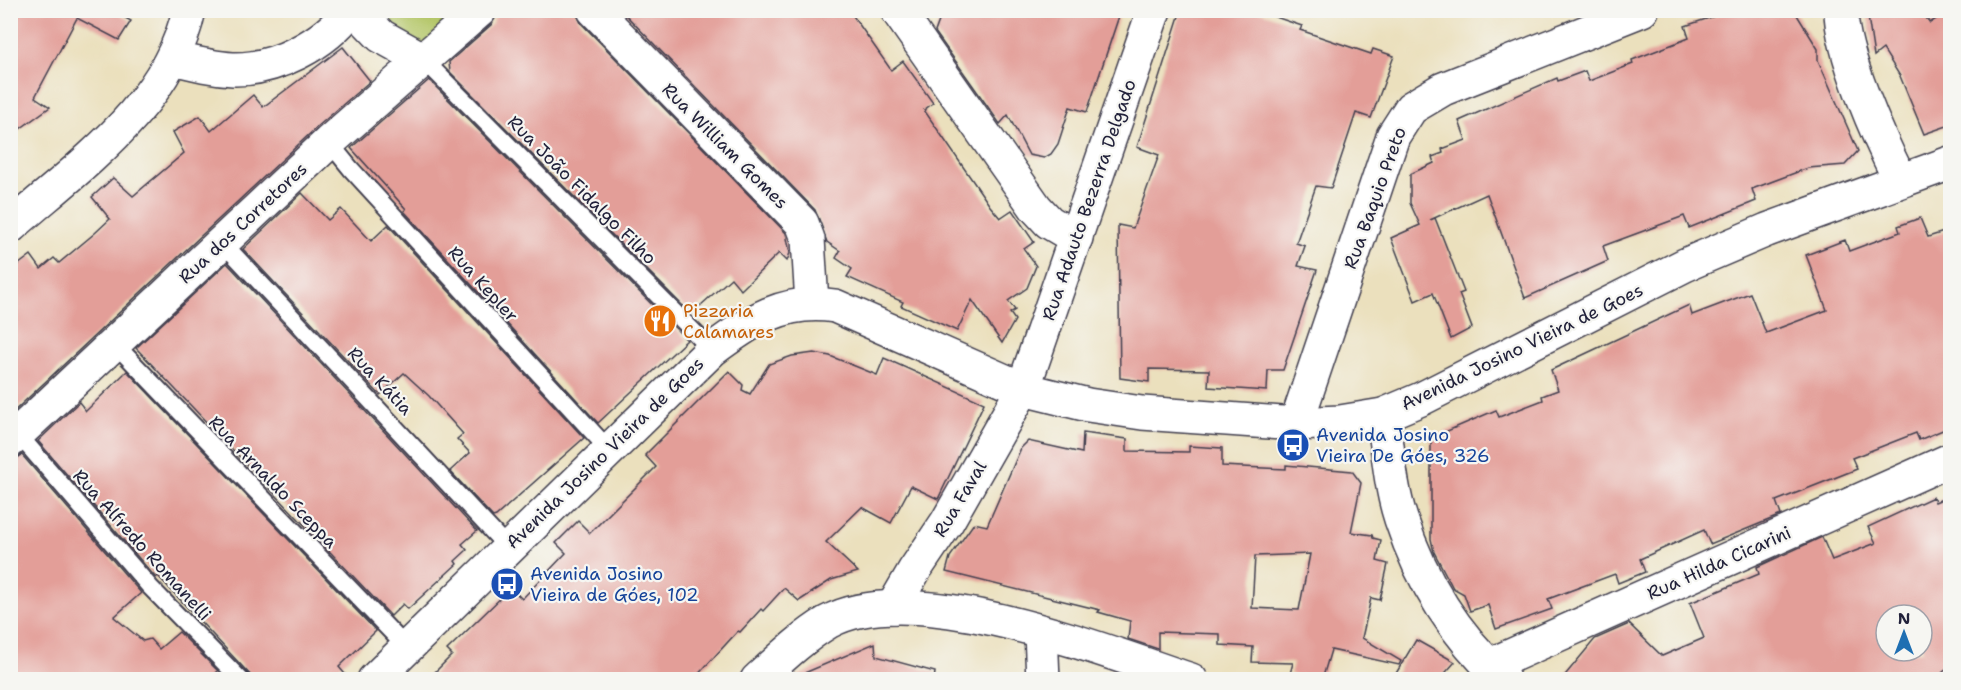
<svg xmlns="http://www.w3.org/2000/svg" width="1961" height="690" font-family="'Shantell Sans',sans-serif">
<rect width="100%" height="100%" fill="#f6f6f2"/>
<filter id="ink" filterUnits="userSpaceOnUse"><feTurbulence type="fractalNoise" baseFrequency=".0167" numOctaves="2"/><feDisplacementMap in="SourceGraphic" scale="12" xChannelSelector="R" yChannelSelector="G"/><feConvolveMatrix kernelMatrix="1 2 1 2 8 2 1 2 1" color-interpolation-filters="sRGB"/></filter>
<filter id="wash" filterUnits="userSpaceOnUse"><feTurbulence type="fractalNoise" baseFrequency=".008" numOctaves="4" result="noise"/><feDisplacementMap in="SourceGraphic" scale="24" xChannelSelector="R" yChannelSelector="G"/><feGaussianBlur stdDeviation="1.35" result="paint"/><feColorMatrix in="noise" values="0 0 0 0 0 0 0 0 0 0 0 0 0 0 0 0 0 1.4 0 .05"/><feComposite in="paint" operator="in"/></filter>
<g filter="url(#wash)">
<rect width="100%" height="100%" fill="#ebe0bd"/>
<path fill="#b5c76a" stroke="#6c7452" stroke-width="1.5" d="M 377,10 L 477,11 L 424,52 Z"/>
<g id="blocks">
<g fill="#e39e98" fill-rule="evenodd">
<path d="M 10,10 L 111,10 L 131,21 L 119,40 L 77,18 L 35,97 L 50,107 L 10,136 Z"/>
<path d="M 498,10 L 575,10 L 581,23 L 786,233 L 790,253 L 787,261 L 779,253 L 741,290 L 731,278 L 691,314 L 450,72 L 449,62 L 492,24 Z"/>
<path d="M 621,10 L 849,10 L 891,70 L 903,61 L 933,103 L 924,110 L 990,206 L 1000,218 L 1012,210 L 1034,242 L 1024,249 L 1036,266 L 1027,288 L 1008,301 L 1015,310 L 1010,313 L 1015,320 L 1002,343 L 972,300 L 957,331 L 901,306 L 903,302 L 847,277 L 852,269 L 836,258 L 840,251 L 827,242 L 815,210 Z"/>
<path d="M 943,10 L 1121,10 L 1087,112 L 1070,107 L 1058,144 L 1051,154 L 1044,158 L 1029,155 L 1008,115 L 1000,124 L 935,32 Z"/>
<path d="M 1181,10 L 1255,10 L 1302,26 L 1300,30 L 1371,54 L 1373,49 L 1394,56 L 1371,118 L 1356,113 L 1331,188 L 1316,186 L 1296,243 L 1305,246 L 1298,266 L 1317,270 L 1283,370 L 1268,370 L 1267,391 L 1208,387 L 1209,370 L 1149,369 L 1149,382 L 1120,378 L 1118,225 L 1133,228 L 1159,155 L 1137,147 Z"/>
<path d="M 1733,10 L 1794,10 L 1818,49 L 1818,60 L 1858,151 L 1845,165 L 1808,168 L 1752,189 L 1756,201 L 1689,228 L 1684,216 L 1603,246 L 1608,261 L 1525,298 L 1487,194 L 1430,220 L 1435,218 L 1464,292 L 1459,294 L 1472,328 L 1451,339 L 1433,293 L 1415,301 L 1391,238 L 1420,225 L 1410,203 L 1410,174 L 1434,163 L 1432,157 L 1443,153 L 1442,149 L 1466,140 L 1459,121 L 1557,78 L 1558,81 L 1585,71 L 1589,81 L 1633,64 L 1632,60 L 1689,38 L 1685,26 Z"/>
<path d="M 1867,10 L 1920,10 L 1930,23 L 1950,10 L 1950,125 L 1924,134 L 1900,76 L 1883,49 L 1874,56 Z"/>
<path d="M 343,47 L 370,81 L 316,128 L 11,414 L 10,271 L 31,255 L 41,269 L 54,258 L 59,263 L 95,233 L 110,219 L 92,197 L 113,178 L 133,196 L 184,153 L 173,132 L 200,116 L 211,131 L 253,95 L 263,107 Z"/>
<path d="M 429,80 L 687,340 L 598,423 L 404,211 L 406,209 L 351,148 Z"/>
<path d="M 302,193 L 328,220 L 341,209 L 371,241 L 388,225 L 584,438 L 496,516 L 493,517 L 450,471 L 470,453 L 457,439 L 463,434 L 429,396 L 404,373 L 380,395 L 243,249 Z"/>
<path d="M 1920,218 L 1928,237 L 1950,230 L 1950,427 L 1919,440 L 1916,433 L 1852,458 L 1857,469 L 1776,501 L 1781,515 L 1710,544 L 1704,530 L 1640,559 L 1645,572 L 1618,583 L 1615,574 L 1548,599 L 1552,609 L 1496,629 L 1488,605 L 1470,611 L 1464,594 L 1453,588 L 1434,552 L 1431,539 L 1431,438 L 1496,410 L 1499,417 L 1543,400 L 1542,396 L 1558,390 L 1551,370 L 1689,305 L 1692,315 L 1750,293 L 1766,333 L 1827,310 L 1806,255 L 1845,240 L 1849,251 L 1900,232 L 1898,226 Z"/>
<path d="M 227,263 L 477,531 L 462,544 L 467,550 L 455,561 L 457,564 L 408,609 L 403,604 L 391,616 L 136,348 Z"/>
<path d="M 814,353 L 830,356 L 877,375 L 884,358 L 984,403 L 938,499 L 911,486 L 891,523 L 862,507 L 826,542 L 858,572 L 831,580 L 799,601 L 784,588 L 763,611 L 761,609 L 740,632 L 738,631 L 693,680 L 427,680 L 452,655 L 447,650 L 511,588 L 522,599 L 566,553 L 556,543 L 578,521 L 590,533 L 656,467 L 645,455 L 729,371 L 743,385 L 742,390 L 750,394 L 769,364 L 792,356 Z"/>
<path d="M 127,371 L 376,631 L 339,667 L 350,680 L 255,680 L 158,576 L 156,578 L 38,441 L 79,402 L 86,411 Z"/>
<path d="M 1083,433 L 1127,439 L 1127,451 L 1189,452 L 1189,446 L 1222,448 L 1222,466 L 1286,469 L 1286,465 L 1352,471 L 1361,483 L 1351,532 L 1372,535 L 1373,538 L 1381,540 L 1377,561 L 1388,564 L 1380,600 L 1371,598 L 1362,638 L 1401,661 L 1399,665 L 1331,650 L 1322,680 L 1312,680 L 1290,674 L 1293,663 L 1252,662 L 1253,647 L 1220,645 L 1220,634 L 1158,632 L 1158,649 L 1128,639 L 1130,621 L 1098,612 L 1100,610 L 946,572 L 950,557 L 974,523 L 987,526 L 1021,448 L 1028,441 L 1082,453 ZM 1310,554 L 1299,610 L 1252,608 L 1255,556 Z"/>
<path d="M 22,455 L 141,593 L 114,617 L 143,641 L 150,639 L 159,649 L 179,632 L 218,671 L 209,680 L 10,680 L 10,463 Z"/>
<path d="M 1950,496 L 1950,666 L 1934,680 L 1561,680 L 1595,639 L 1629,624 L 1662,656 L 1704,638 L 1690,603 L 1759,574 L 1757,567 L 1822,537 L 1832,560 L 1876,543 L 1868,527 L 1933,497 L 1935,502 ZM 1886,615 L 1922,615 L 1922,651 L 1886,651 Z"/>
<path d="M 1416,640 L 1455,662 L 1439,680 L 1392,680 Z"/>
<path d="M 875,643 L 876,656 L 935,672 L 934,680 L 788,680 Z"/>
</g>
</g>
</g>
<g filter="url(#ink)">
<use href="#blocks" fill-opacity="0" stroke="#403e4e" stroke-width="1.5"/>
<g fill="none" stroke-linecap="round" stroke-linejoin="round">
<g stroke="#403e4e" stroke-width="20">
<g id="service">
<path d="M 424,60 L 712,350"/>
<path d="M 329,142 L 351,169 L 610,451"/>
<path d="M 223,243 L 507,547"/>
<path d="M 114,343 L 406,647"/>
<path d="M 18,434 L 150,587 L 241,680"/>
</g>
</g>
<g stroke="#403e4e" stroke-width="36">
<g id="minor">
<path d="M 356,10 L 381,36 L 424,60"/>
<path d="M 594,10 L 802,223 L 808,239 L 812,303"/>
<path d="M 897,10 L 1036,208 L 1049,222 L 1076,238"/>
<path d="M 1841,10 C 1841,54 1880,140 1900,180"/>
<path d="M 173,58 C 193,63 212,68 233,69 C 275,70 325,44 350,10"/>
<path d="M 1383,415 C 1388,448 1390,486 1401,519 C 1421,580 1455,635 1503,679"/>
<path d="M 1296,424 L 1393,136 L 1411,108 L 1443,89 L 1642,10"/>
<path d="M 10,441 L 329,142 L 480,10"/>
<path d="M 893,607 L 914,571 L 947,522 L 1023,389 L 1154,10"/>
<path d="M 1041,632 L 1043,680"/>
<path d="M 1488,666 L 1950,460"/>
<path d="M 374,680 L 712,350 C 751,321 784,298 835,306 L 1023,389 L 1088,405 L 1142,413 L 1296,424 L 1340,422 L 1383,415 L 1421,399 L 1685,265 L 1767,230 L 1950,163"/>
<path d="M 757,680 C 779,660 803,637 828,622 C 913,575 1103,651 1191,680"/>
</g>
</g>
<g stroke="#403e4e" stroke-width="36">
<path id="secondary" d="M 10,227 C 79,166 169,105 189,10"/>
</g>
<use href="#service" stroke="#fff" stroke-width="16"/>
<use href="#minor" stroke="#fff" stroke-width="33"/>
<use href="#secondary" stroke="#fff" stroke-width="33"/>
</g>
</g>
<defs>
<g id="restaurant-disc" transform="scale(1.725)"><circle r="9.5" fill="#e8710a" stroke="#f6f6f2"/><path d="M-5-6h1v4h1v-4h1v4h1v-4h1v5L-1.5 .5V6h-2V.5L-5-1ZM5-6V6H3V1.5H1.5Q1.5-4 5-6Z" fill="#fff"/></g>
<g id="bus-disc" transform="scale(1.725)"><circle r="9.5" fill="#1a4fb4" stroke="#f6f6f2"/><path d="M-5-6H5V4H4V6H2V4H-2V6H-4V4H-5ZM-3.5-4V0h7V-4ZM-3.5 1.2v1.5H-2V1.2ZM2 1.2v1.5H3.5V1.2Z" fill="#fff"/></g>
</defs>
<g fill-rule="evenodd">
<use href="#restaurant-disc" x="660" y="321"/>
<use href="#bus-disc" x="1293" y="445"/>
<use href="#bus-disc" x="507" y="584"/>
</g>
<g text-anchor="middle" stroke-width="4.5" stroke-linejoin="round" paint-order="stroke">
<g font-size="18" fill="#22223b" stroke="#f6f6f2">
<text transform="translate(725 146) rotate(45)" y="6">Rua William Gomes</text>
<text transform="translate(582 190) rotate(45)" y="6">Rua João Fidalgo Filho</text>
<text transform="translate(1375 198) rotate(-70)" y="6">Rua Baquio Preto</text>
<text transform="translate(1089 200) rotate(-71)" y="6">Rua Adauto Bezerra Delgado</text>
<text transform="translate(243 223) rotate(-43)" y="6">Rua dos Corretores</text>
<text transform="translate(483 284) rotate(48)" y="6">Rua Kepler</text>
<text transform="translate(1522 347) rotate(-26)" y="6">Avenida Josino Vieira de Goes</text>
<text transform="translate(380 381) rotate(47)" y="6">Rua Kátia</text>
<text transform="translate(605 453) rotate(-44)" y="6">Avenida Josino Vieira de Goes</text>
<text transform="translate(273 482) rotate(46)" y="6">Rua Arnaldo Sceppa</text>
<text transform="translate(960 499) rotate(-59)" y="6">Rua Faval</text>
<text transform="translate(142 545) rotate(48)" y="6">Rua Alfredo Romanelli</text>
<text transform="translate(1719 563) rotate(-24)" y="6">Rua Hilda Cicarini</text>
</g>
<g font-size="18" fill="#c56008" stroke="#f6f6f2" text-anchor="start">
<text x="683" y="317">Pizzaria<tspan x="683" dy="21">Calamares</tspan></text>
</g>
<g font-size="18" fill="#164399" stroke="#f6f6f2" text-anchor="start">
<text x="1316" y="441">Avenida Josino<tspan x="1316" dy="21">Vieira De Góes, 326</tspan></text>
<text x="530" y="580">Avenida Josino<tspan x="530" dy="21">Vieira de Góes, 102</tspan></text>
</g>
</g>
<rect width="1961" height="690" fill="none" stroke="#f6f6f2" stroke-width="36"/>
<g transform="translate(1904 633)"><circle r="28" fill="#f6f6f2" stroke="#a1a1a9" stroke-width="1.5"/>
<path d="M0-4.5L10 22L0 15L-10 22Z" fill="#1f6fb2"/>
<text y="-9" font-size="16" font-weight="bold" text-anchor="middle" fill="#22223b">N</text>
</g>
</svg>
